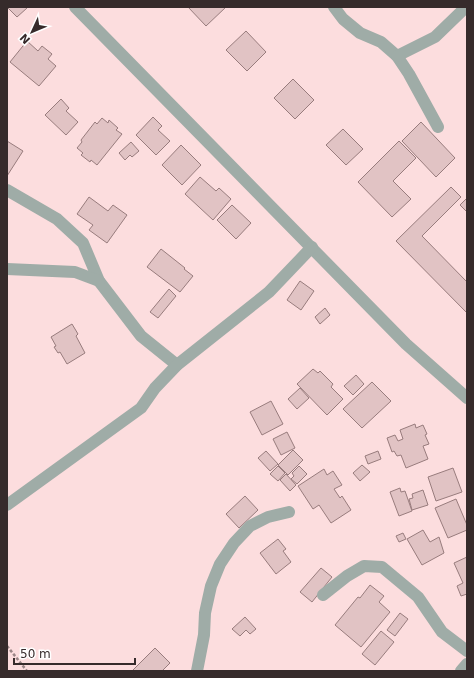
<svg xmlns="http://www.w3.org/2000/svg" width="474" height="678" font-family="'DejaVu Sans',sans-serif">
<rect width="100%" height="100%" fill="#fcddde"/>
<g fill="#e1c3c4" stroke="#987c7d">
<path d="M 7,7 L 26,7 L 27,8 L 17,17 Z"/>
<path d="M 188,7 L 226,7 L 206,26 Z"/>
<path d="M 246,31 L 266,52 L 247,71 L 226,50 Z"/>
<path d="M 27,41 L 38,51 L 42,46 L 52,54 L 48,59 L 56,66 L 39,86 L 10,62 Z"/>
<path d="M 293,79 L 314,100 L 295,119 L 274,98 Z"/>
<path d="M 61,99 L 69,108 L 66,111 L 78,122 L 66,135 L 45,115 Z"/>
<path d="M 153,117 L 162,126 L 158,130 L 170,141 L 156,155 L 136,135 Z"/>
<path d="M 102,118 L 108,123 L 109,120 L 118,128 L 116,130 L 122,134 L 97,165 L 91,160 L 90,162 L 81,155 L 83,153 L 77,148 L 82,142 L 81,140 L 95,122 L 97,124 Z"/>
<path d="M 421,122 L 455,158 L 436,177 L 402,141 Z"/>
<path d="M 343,129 L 363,149 L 346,165 L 326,145 Z"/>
<path d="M 7,141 L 23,151 L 7,176 Z"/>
<path d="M 399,141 L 416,158 L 393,181 L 411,199 L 392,217 L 358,182 Z"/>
<path d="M 131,142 L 139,151 L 132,157 L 130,155 L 125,160 L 119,153 Z"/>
<path d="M 181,145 L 201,165 L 182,185 L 162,165 Z"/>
<path d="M 200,177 L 216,191 L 219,188 L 231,199 L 213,220 L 185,194 Z"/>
<path d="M 451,187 L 461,197 L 422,236 L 467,282 L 467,313 L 396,241 Z"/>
<path d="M 89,197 L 108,211 L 113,205 L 127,215 L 107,243 L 89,230 L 93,225 L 77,214 Z"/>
<path d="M 467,198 L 467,212 L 460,205 Z"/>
<path d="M 232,205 L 251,223 L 236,239 L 217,220 Z"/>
<path d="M 161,249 L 185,268 L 184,269 L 193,276 L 180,292 L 147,267 Z"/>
<path d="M 300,281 L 314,291 L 301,310 L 287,300 Z"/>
<path d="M 169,289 L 176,296 L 158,318 L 150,312 Z"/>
<path d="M 325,308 L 330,315 L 320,324 L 315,317 Z"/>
<path d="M 72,324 L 78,334 L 76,336 L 85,353 L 67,364 L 60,352 L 58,353 L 54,347 L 56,346 L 51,337 Z"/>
<path d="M 313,369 L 318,373 L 320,371 L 333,384 L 331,387 L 343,399 L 327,415 L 297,384 Z"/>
<path d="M 356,375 L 364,384 L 353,395 L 344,386 Z"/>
<path d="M 372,382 L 391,401 L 362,428 L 343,409 Z"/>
<path d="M 300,388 L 309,398 L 297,409 L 288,399 Z"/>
<path d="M 271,401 L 283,424 L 262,435 L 250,412 Z"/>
<path d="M 415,424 L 416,428 L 423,425 L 427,434 L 425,435 L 429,444 L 423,446 L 428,459 L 406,468 L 401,455 L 397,456 L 394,451 L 392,452 L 387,438 L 395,435 L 398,441 L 403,439 L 400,430 Z"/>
<path d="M 287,432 L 295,448 L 281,455 L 273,439 Z"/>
<path d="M 293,450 L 303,460 L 288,475 L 278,465 Z"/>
<path d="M 266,451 L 278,464 L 270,471 L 258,458 Z"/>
<path d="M 378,451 L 381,459 L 368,464 L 365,456 Z"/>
<path d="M 362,465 L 370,472 L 360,481 L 353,473 Z"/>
<path d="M 278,466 L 285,473 L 278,481 L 270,474 Z"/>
<path d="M 299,466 L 307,474 L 297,484 L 291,479 L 294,476 L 292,473 Z"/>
<path d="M 453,468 L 462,492 L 436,501 L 428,477 Z"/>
<path d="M 324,469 L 327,475 L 333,471 L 342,485 L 334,489 L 340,498 L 342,496 L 351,510 L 331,523 L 319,505 L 313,509 L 298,486 Z"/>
<path d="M 286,474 L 296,485 L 290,491 L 280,480 Z"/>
<path d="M 400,488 L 401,492 L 405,491 L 412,511 L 399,516 L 390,492 Z"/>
<path d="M 423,490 L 428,505 L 412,510 L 409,499 L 413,498 L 412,494 Z"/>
<path d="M 245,496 L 258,510 L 239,528 L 226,514 Z"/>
<path d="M 456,499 L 467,525 L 467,530 L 448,538 L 435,508 Z"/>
<path d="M 423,530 L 430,542 L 439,537 L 444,553 L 422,565 L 407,539 Z"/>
<path d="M 403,533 L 406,539 L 399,542 L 396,536 Z"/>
<path d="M 278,539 L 286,549 L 283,551 L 291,562 L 276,574 L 260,553 Z"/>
<path d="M 467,557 L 467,594 L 461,596 L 457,586 L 463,583 L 454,563 Z"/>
<path d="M 321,568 L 332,577 L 312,602 L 300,592 Z"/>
<path d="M 370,585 L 384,596 L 379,602 L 390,612 L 361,647 L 335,625 L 358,597 L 360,598 Z"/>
<path d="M 400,613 L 408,619 L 395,636 L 387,630 Z"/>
<path d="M 245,617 L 256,629 L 250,634 L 246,630 L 240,636 L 232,629 Z"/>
<path d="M 381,631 L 394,642 L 375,665 L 362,654 Z"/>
<path d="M 155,648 L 170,663 L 162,671 L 132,671 Z"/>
</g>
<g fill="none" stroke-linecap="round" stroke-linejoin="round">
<path stroke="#9b8687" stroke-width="2.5" stroke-dasharray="3 2" stroke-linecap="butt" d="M 7,646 L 27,671"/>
<g stroke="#9faca7" stroke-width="12">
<path d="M 75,7 L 406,344 L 467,398"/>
<path d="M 334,7 L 343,19 L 360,33 L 381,42 L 397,56 L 409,74 L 438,127"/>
<path d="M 397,56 L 435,37 L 466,7"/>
<path d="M 7,190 L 57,219 L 83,243 L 99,281 L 141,336 L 177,365"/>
<path d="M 7,269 L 75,272 L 99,281"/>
<path d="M 7,505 L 141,408 L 155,388 L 177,365 L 269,292 L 312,247"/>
<path d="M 323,595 L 347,576 L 364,566 L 382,567 L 418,597 L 442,632 L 467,651"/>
<path d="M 197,671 L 204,635 L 205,613 L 211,586 L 220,564 L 234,543 L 250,526 L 268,517 L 289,512"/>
<path d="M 461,671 L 467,664"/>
</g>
</g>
<rect width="474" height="678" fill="none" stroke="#362b2b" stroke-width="16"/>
<g transform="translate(32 32) rotate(226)" stroke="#ffffff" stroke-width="3" paint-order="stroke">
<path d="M0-3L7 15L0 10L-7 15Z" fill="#362b2b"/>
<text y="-6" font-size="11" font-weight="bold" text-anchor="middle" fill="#362b2b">N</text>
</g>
<path d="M14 658v6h121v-6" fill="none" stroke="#362b2b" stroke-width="2"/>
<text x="20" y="658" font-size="12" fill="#362b2b" stroke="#ffffff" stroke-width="3" paint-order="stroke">50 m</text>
</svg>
